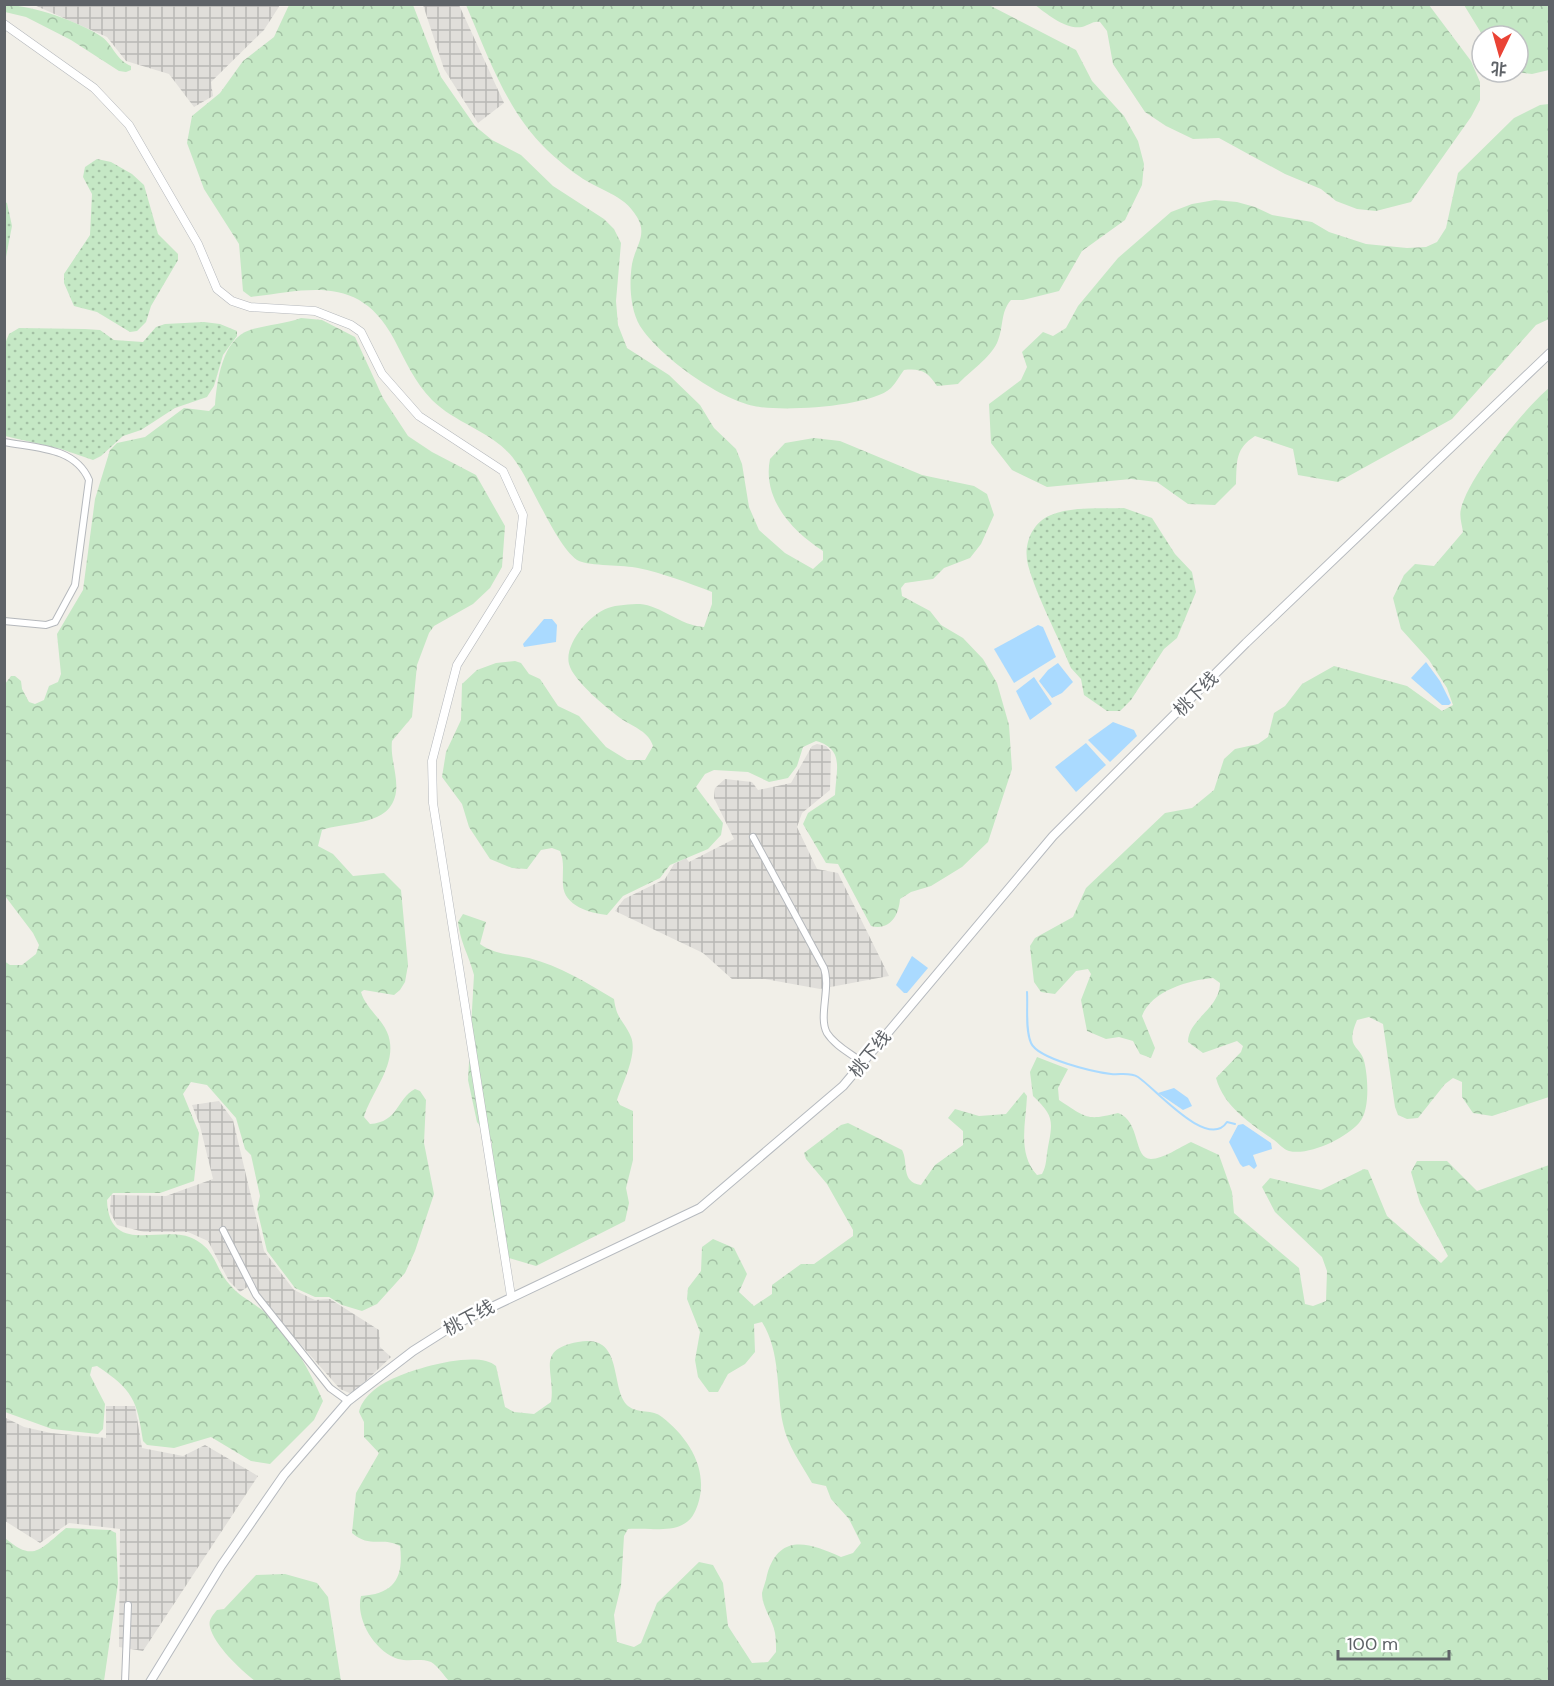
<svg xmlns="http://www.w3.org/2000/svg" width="1554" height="1686" font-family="'DM Sans','Noto Sans SC',sans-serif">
<defs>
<pattern id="industrial-grid" width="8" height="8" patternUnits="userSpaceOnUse" patternTransform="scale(1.5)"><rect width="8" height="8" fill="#e0deda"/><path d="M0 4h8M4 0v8" fill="none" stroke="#b9b8b5"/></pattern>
<pattern id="grass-dots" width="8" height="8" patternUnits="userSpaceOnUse" patternTransform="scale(1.5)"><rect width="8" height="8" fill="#c5e8c5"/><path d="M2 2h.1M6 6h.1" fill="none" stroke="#a3c0a4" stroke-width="1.8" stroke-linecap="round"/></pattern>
<pattern id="forest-crowns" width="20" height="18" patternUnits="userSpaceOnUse" patternTransform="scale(1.5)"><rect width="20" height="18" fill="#c5e8c5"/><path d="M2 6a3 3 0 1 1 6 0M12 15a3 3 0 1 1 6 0" fill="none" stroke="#a3c0a4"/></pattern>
</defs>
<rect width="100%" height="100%" fill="#f1efe8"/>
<g fill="url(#industrial-grid)">
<path d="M 34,5 L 280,4 L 280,5 L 264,30 L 211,82 L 213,96 L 194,107 L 169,74 L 126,61 L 107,37 Z"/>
<path d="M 423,5 L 459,5 L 504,103 L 478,123 L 444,69 Z"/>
<path d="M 817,744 L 826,746 L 831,752 L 830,790 L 802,813 L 797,827 L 817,869 L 838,873 L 889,976 L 820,989 L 765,979 L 732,979 L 703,953 L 615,911 L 624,899 L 665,879 L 674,864 L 686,858 L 689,862 L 734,839 L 714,798 L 715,788 L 725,779 L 752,782 L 758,790 L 791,783 L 812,746 Z"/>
<path d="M 219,1101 L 233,1120 L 264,1251 L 294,1290 L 315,1300 L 330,1299 L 379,1330 L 380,1347 L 391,1357 L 352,1394 L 340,1389 L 249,1286 L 240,1292 L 229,1281 L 208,1241 L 188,1232 L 144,1232 L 117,1225 L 110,1212 L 111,1195 L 166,1196 L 213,1179 L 200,1126 L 192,1105 Z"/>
<path d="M 106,1406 L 135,1406 L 142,1448 L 183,1456 L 205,1445 L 258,1476 L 143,1651 L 119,1647 L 120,1529 L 69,1523 L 40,1543 L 5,1521 L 4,1417 L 24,1427 L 51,1433 L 106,1438 Z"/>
</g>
<g fill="url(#grass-dots)">
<path d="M 97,159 L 111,162 L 132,174 L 144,185 L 158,234 L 178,254 L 178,260 L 151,306 L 146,322 L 137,331 L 130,332 L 97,312 L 74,306 L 64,283 L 64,274 L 90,235 L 92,194 L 83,177 L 85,167 Z"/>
<path d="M 5,202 L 7,203 L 12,226 L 5,262 Z"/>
<path d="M 204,322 L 220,324 L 237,331 L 237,336 L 223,355 L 214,386 L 207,397 L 175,408 L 141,430 L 123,436 L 101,456 L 93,460 L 61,449 L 5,436 L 4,346 L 9,334 L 19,328 L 85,329 L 100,330 L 114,340 L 143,342 L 156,327 L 165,324 Z"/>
<path d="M 1124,508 L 1152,518 L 1175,554 L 1192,572 L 1196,592 L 1177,638 L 1164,649 L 1131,700 L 1120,711 L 1107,711 L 1084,695 L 1081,679 L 1071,668 C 1059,638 1036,595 1028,565 C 1023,546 1031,523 1051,515 C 1073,506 1101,509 1124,508 Z"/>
</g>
<g fill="url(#forest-crowns)">
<path d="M 4,5 C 29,4 81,22 102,37 C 113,45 116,60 131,66 L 131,70 L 126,72 L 119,71 L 71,40 L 26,17 L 5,12 Z"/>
<path d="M 289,5 L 413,5 L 441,77 L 475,126 L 492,140 L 521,155 L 553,186 L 604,219 L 614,229 L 621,243 L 616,301 L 618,325 L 627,348 L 669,375 L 700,405 L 714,428 L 736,449 L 742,464 L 749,507 L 759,530 L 785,553 L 813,569 L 823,560 L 823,551 C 792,531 762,499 770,459 L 785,443 L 814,438 L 840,441 L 922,475 L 974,486 L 987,494 L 994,515 L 981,544 L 970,558 L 944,568 L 933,579 L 905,583 L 901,588 L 902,596 L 930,611 L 941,625 L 963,638 L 983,659 L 997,683 L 1009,725 L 1012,769 L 988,842 L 962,867 L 931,886 L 911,892 L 900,899 C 899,915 890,931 871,926 L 838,864 L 826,863 L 803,824 L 808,813 L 835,795 C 836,770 845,749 816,741 L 803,747 L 797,766 L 788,778 L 769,782 L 748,772 L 714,770 L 705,774 L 696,787 L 723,823 L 721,835 L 708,849 L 670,865 L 660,878 L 623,896 L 607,915 C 590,913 564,906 563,885 C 562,873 565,862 560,851 L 552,848 L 541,850 L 527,869 L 512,868 L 490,859 L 469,827 L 462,804 L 442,777 L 446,752 L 461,720 L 462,684 L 477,670 L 496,663 L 515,661 L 521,663 L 529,674 L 540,679 L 558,706 L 579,716 L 606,747 L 627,760 L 645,760 L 653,746 C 649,732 634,727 623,720 C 609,710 573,681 569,664 C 564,644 590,614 608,608 C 616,605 631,604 640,604 C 660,605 681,626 704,627 L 712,604 L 712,592 C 689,583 662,573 638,568 C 625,565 589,566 579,561 C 558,550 532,484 516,462 C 496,432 457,425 432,400 C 415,383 405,360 394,339 C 360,275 311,289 251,297 L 243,291 L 239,244 L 204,189 L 187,143 L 192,116 L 220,93 L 243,61 L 274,37 Z"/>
<path d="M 466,5 L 989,5 L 1076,50 L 1092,81 L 1124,116 L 1138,141 L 1144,164 L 1142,185 L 1125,220 L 1082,251 L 1059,291 L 1023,300 L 1011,300 C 1000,312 1004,328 997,343 C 990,358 969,372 958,384 L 937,386 C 928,372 921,368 904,370 C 900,375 896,383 891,388 C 871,407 781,412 754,406 C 719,399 659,356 640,326 C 630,309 629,283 632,264 C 635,247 648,235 637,217 C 623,193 599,191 579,176 C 568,169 557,159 547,150 C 506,110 488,56 466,5 Z"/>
<path d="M 1035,5 L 1429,5 L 1471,61 L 1480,82 L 1480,100 L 1471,117 L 1411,202 L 1376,211 L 1357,209 L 1336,201 L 1321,189 L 1285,174 L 1219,138 L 1193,139 L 1166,126 L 1145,112 L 1113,64 L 1107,31 L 1100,22 C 1092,21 1090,25 1082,27 C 1066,30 1047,14 1035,5 Z"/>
<path d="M 1464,5 L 1549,5 L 1549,70 L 1532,74 L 1514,72 L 1518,72 L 1518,36 L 1483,36 Z"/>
<path d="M 1549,104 L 1549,319 L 1536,325 L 1452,419 L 1338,482 L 1298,475 L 1293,449 L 1255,436 C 1235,449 1237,461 1236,484 L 1215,505 L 1188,504 L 1157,482 L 1131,479 L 1047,487 L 1012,470 L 991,443 L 989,404 L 1021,380 L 1027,367 L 1022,352 L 1043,332 L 1053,336 L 1066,328 L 1078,306 L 1118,258 L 1171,212 L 1192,204 L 1215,200 L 1237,202 L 1255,207 L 1272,215 L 1312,222 L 1329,232 L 1366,244 L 1407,248 L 1426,247 L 1437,242 L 1446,228 L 1458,173 L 1514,118 L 1540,105 Z"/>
<path d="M 301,318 L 322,320 L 355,337 L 383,398 L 408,436 L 432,452 L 476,475 L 505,526 L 502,567 L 490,588 L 473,604 L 434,626 L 429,633 L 417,665 L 412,717 L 392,741 C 390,758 398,775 396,792 C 391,827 347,821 322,830 L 318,846 L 333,854 L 353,876 L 384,873 L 401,890 L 408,965 L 405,982 L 400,990 L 394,995 L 364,990 L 361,992 C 365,1007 381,1018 387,1032 C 400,1062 372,1090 364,1117 L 370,1124 C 399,1122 396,1099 415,1089 L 420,1091 L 426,1100 L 424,1143 L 434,1194 L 415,1251 L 405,1273 L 377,1304 L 362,1311 L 342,1305 L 329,1297 L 315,1297 L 295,1288 L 267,1251 L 257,1209 L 260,1196 L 251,1155 L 245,1149 L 236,1118 L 207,1085 L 191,1082 L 183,1094 L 199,1133 L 194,1181 L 160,1193 L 113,1193 L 107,1200 C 109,1258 164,1223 194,1239 C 217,1251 215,1269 230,1285 C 241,1298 257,1304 269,1316 C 293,1340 310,1371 323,1401 L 314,1420 L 270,1464 L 251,1461 L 211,1437 L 174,1448 L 147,1445 L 143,1441 C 137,1400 133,1390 97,1366 L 92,1367 L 90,1375 L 105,1404 L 103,1429 L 98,1434 L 52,1429 L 5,1412 L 4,961 L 10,965 L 22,965 L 36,954 L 39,945 L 33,933 L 5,896 L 5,684 L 11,676 L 15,676 L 21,681 L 22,689 L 29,702 L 35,704 L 44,700 L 49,686 L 58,682 L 61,674 L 57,634 L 83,590 L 95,499 L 110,450 L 117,443 L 145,437 L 184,408 L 209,411 L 215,405 C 217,381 222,339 250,330 C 266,325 284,324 301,318 Z"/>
<path d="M 1549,388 L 1549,1097 L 1492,1116 L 1473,1113 L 1462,1097 L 1462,1082 L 1453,1078 L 1445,1084 L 1418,1118 L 1407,1119 L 1398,1115 L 1395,1107 L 1383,1024 L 1369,1017 L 1357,1020 C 1344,1051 1362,1044 1365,1065 C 1368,1080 1370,1111 1359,1123 C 1346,1138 1309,1156 1289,1151 C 1284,1150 1278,1143 1274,1140 C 1251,1124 1224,1107 1216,1078 L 1241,1052 L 1243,1046 L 1237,1041 L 1203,1053 L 1188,1042 C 1188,1019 1220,1009 1220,983 L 1213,978 C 1189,980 1151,991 1142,1016 L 1155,1048 L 1151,1058 L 1140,1054 L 1133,1041 L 1119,1037 L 1106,1039 L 1087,1031 L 1081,1000 L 1091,974 L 1088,969 L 1076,971 L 1055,994 L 1041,992 L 1034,982 L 1031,956 L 1030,946 L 1035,938 L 1073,917 L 1086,888 L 1165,813 L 1192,808 L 1214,790 L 1224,759 L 1235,749 L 1258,744 L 1268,737 L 1274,713 L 1285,706 L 1302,684 L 1334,666 L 1407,686 L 1442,711 L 1453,705 L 1447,688 L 1429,660 L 1401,629 L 1393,598 L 1404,575 L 1415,564 L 1434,566 L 1463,532 C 1462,525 1459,516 1461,509 C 1468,477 1524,409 1549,388 Z"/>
<path d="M 463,914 L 486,922 L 480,944 C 496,955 510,954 529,958 C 560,966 587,983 614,999 C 617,1021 624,1020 631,1037 C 638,1054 622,1084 617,1100 L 620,1105 L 633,1111 L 633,1160 L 626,1188 L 629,1203 L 625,1221 L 536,1266 L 509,1258 C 488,1224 488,1180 492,1142 L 477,1122 L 468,1080 L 474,975 C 469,955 461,945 458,922 Z"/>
<path d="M 1037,1057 L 1068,1069 L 1058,1088 L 1059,1100 C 1087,1118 1086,1121 1118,1113 C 1141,1121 1133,1159 1151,1159 C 1163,1159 1180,1147 1191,1142 L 1219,1155 L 1232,1192 L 1234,1213 L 1299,1268 L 1305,1304 L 1313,1306 L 1326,1301 L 1327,1271 L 1322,1257 L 1275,1212 L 1262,1187 L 1270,1178 L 1321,1190 L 1364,1169 L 1368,1170 L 1387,1216 L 1441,1263 L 1448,1256 L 1420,1203 L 1411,1172 L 1417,1161 L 1447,1161 L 1477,1191 L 1549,1165 L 1549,1681 L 450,1682 C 444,1676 438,1666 431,1662 C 420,1658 409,1662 398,1659 C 375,1652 355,1619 361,1596 C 394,1594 404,1578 400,1546 C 381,1536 371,1549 352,1533 L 356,1493 L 379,1453 L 364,1437 L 364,1422 L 359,1412 C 362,1398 377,1386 390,1380 C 411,1369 478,1349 496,1366 L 505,1407 L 514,1412 L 534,1414 L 551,1402 C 556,1372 534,1350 578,1342 C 625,1333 609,1388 628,1406 C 638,1414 653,1409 662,1417 C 689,1438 709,1470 698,1504 C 695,1513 691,1521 682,1525 C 668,1532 645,1528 628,1529 L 624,1536 L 621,1586 L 614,1615 L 617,1642 L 634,1647 L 641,1643 L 657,1603 L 699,1562 L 713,1565 L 723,1583 L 728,1626 L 752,1663 L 768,1662 L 776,1652 C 776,1646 776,1639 775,1633 C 773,1620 762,1608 762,1593 C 763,1588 766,1581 767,1575 C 779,1532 810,1543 841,1557 L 853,1553 L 861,1543 L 849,1519 L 831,1499 L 826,1486 L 812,1483 C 802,1465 787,1445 783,1424 C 776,1391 781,1352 762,1322 L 754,1324 L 755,1352 L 745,1364 L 728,1374 L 718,1392 L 709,1392 L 698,1377 L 695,1360 L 700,1332 L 687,1299 L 688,1288 L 701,1271 L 702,1247 L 713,1239 L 734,1248 L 747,1274 L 739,1292 L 754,1306 L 772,1294 L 772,1285 L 801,1264 L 814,1264 L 853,1236 L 853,1230 L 827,1184 L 806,1159 L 804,1153 L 841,1125 L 848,1123 L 902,1150 C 909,1163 900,1182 921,1185 L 935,1165 L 963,1145 L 963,1131 L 948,1118 L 955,1109 L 979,1116 L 1006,1114 L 1024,1092 L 1027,1096 C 1026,1123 1017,1153 1037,1175 L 1042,1174 C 1047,1165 1046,1157 1048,1147 C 1053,1121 1054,1116 1033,1096 L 1030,1072 Z"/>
<path d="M 66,1528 L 110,1530 L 116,1533 L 118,1583 L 104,1681 L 5,1681 L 5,1538 C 34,1563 40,1549 66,1528 Z"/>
<path d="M 285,1574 L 317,1583 L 328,1597 L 341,1681 L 255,1681 C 241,1670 214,1645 210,1627 C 208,1620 213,1615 217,1610 L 224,1609 L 256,1575 Z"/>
</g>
<g fill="#aadaff">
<path d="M 544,619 L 552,619 L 557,625 L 556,642 L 524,647 L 523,644 Z"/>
<path d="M 1038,625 L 1043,627 L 1056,657 L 1014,683 L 994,649 Z"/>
<path d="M 1426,662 L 1440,681 L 1451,703 L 1449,705 L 1442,705 L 1411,678 Z"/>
<path d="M 1058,663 L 1073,682 L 1062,693 L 1052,698 L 1039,681 L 1048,670 Z"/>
<path d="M 1034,677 L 1052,704 L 1030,720 L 1016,691 Z"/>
<path d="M 1113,722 L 1134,730 L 1137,736 L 1110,762 L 1088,740 Z"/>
<path d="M 1086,743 L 1106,765 L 1076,792 L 1055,767 Z"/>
<path d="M 912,956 L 928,968 L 907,993 L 904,993 L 896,985 Z"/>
<path d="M 1174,1088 L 1188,1098 L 1192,1106 L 1183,1110 L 1158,1093 Z"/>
<path d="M 1243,1124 L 1271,1143 L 1272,1149 L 1253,1155 L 1257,1166 L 1254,1169 L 1249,1165 L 1243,1167 L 1240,1164 L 1229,1142 L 1238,1125 Z"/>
</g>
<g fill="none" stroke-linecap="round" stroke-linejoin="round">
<path stroke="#aadaff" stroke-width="2" d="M 1027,992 C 1028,1007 1025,1029 1031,1043 C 1038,1059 1094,1072 1111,1074 C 1120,1075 1130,1072 1138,1077 C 1155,1088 1208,1151 1227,1122 L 1235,1124"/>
<g stroke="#b5b8bc" stroke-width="8">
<g id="minor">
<path d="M 4,442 C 36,448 75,447 89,480 L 75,585 L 55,622 L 46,625 L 4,621"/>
<path d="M 753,837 L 824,968 C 831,988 818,1017 827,1033 C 835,1046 852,1054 863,1063"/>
<path d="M 223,1230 L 256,1295 L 330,1388 L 348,1401"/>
<path d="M 125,1682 L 128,1605"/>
</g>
</g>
<g stroke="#b5b8bc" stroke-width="9">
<path id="tertiary" d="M 4,24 L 94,88 L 129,125 L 198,244 L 217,289 L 232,301 L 250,307 L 315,311 L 351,325 L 361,332 L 382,374 L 419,416 L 503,471 L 523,515 L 517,569 L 457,665 L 432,761 L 433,803 L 511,1296"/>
</g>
<g stroke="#b6babf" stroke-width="10">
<path id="secondary" d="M 150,1682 L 221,1566 L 284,1475 L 348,1401 L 413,1351 L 454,1325 L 700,1208 L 843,1086 L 1053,836 L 1246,643 L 1550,353"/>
</g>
<use href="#minor" stroke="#fff" stroke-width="6"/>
<use href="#tertiary" stroke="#fff" stroke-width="8"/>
<use href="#secondary" stroke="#fff" stroke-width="8"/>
</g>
<g text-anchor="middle" stroke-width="5" stroke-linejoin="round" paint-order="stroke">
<g font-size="18" fill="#5f6368" stroke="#fff">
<text transform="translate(1196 694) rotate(-45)" y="6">桃下线</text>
<text transform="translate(870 1054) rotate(-51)" y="6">桃下线</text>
<text transform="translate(469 1318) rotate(-28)" y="6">桃下线</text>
</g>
</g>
<rect width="1554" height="1686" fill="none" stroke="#5f6368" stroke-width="12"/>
<g transform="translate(1500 54) rotate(185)"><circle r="28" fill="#ffffff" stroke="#bfc1c3" stroke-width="1.5"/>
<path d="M0-4.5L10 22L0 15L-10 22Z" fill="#ea4335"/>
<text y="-9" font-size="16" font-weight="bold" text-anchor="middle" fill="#5f6368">北</text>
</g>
<path d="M1338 1650v9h111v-9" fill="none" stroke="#5f6368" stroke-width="3"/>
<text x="1347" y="1650" font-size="18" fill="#5f6368" stroke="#ffffff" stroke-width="4.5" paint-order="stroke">100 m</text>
</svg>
